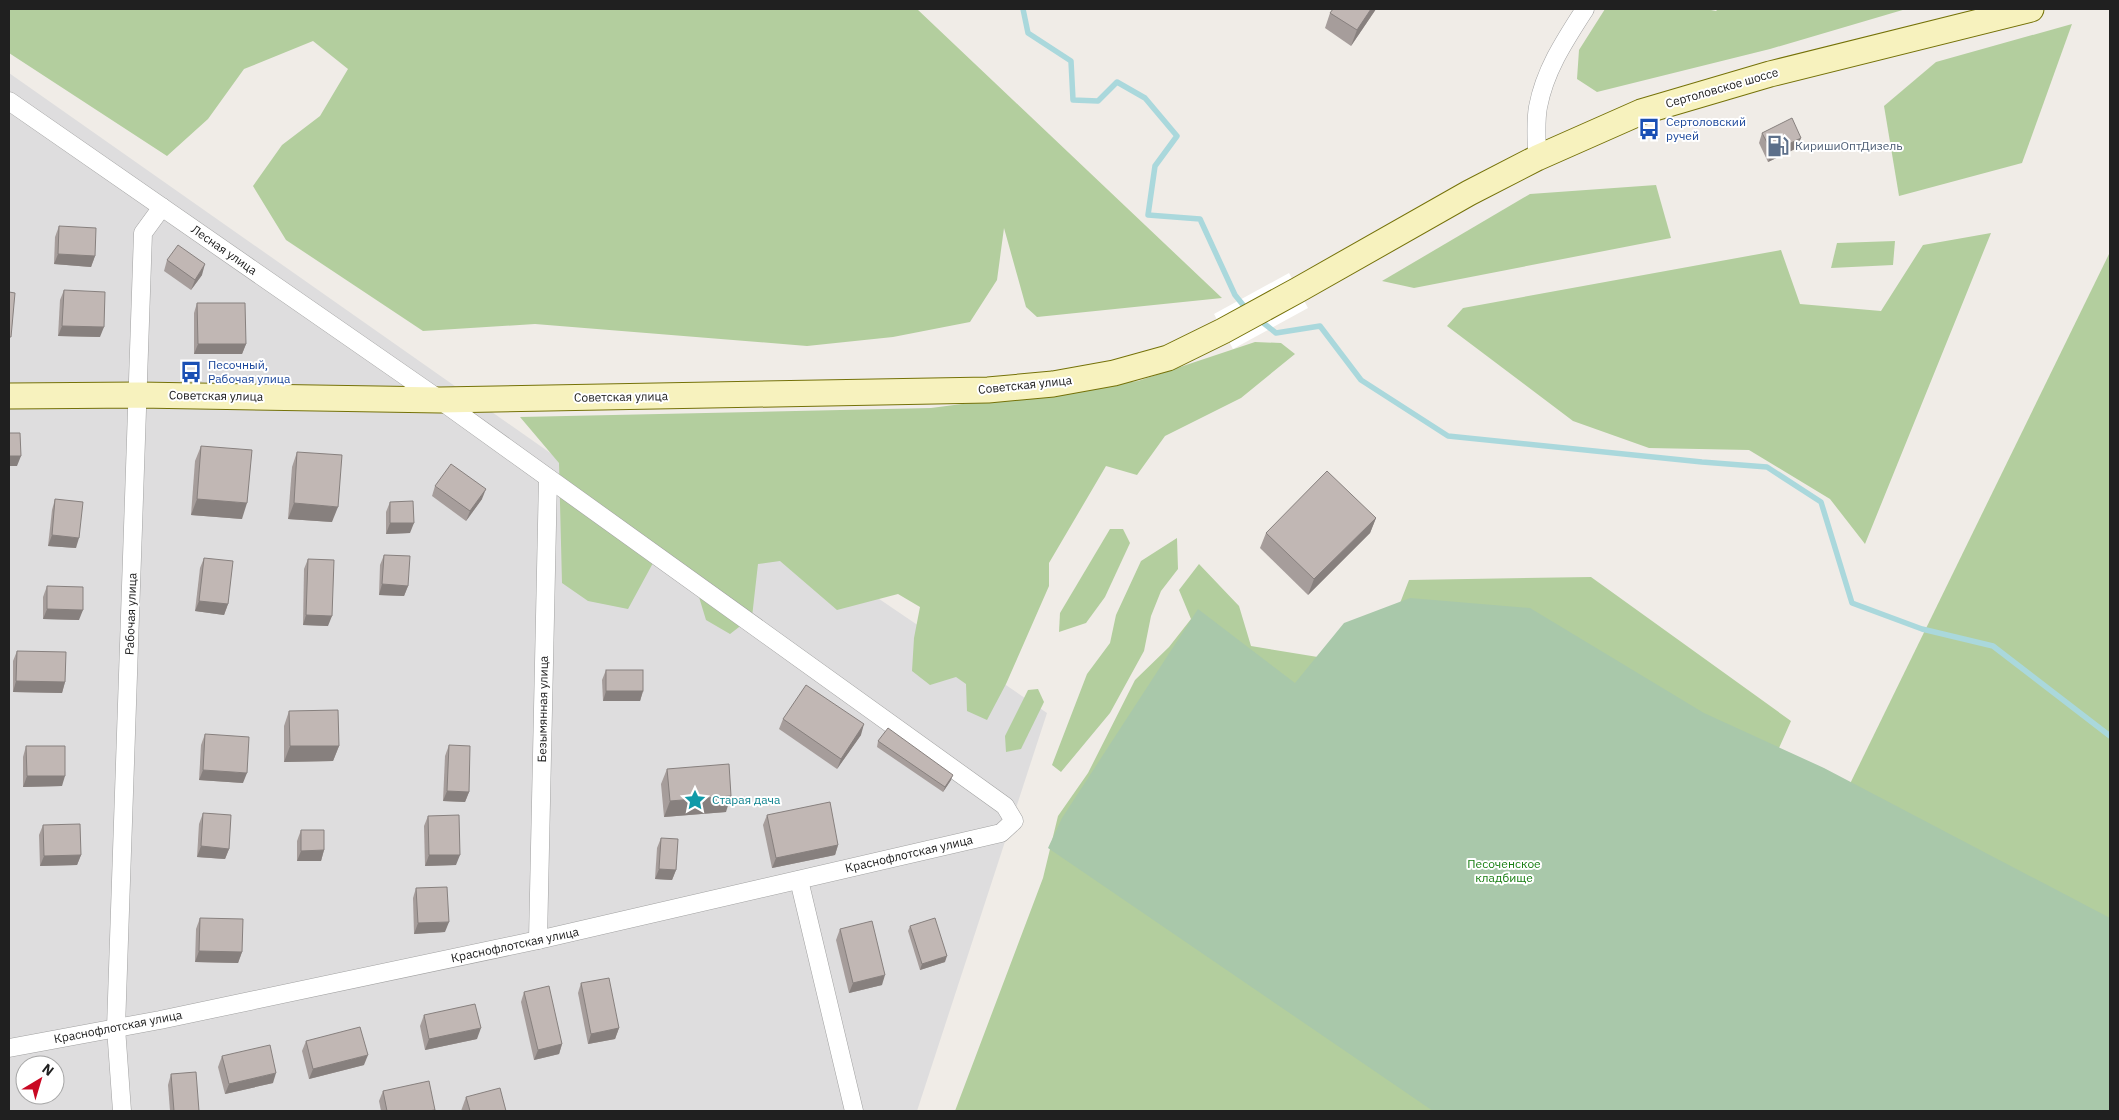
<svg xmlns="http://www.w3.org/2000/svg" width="2119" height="1120" font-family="'IBM Plex Sans',sans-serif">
<rect width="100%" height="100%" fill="#f0ece7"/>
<path fill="#deddde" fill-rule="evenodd" d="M 9,73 L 707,563 L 810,552 L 1047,713 L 917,1111 L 9,1111 ZM 25,1065 L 55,1065 L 55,1095 L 25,1095 Z"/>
<g fill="#b3ce9e">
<path d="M 9,9 L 917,9 L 1222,298 L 1037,317 L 1026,307 L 1004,228 L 997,280 L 970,322 L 893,337 L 807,346 L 535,324 L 423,331 L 286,240 L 253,186 L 282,145 L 320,116 L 348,69 L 313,41 L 244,69 L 208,119 L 167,156 L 9,53 Z"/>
<path d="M 1605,9 L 1706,9 L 1716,11 L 1718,9 L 1906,9 L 1770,49 L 1597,92 L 1577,79 L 1579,50 Z"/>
<path d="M 2072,24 L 2022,163 L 1899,196 L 1884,106 L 1936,62 Z"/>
<path d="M 1656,185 L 1671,238 L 1414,288 L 1382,281 L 1530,194 Z"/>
<path d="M 1991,233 L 1865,544 L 1830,499 L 1749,450 L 1649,448 L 1573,421 L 1447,326 L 1463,308 L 1781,250 L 1800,304 L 1881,311 L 1923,245 Z"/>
<path d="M 1895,241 L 1893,265 L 1831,268 L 1837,243 Z"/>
<path d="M 2110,252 L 2110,1111 L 1690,1111 Z"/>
<path d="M 1255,342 L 1281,343 L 1295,354 L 1241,398 L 1165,436 L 1137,475 L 1106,466 L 1049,563 L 1049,586 L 1006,684 L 987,720 L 967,711 L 966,684 L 956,677 L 930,685 L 912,671 L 914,638 L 920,607 L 898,594 L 837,610 L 780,561 L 758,564 L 752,617 L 730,634 L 706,620 L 692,574 L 653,563 L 628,609 L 588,601 L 562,583 L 559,463 L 520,417 L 931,408 L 1138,381 Z"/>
<path d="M 1110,529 L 1123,529 L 1130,543 L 1105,597 L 1086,623 L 1059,632 L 1060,613 Z"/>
<path d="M 1177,538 L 1178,569 L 1161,591 L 1151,616 L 1144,651 L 1110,713 L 1061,772 L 1052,765 L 1087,674 L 1110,643 L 1116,615 L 1141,561 Z"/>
<path d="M 1199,564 L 1239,606 L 1251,646 L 1330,659 L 1374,670 L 1409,580 L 1591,577 L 1791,721 L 1618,1111 L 955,1111 L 1043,878 L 1058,816 L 1088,773 L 1135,680 L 1169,647 L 1191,619 L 1179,590 Z"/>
<path d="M 1038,689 L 1044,702 L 1021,749 L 1006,752 L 1005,736 L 1028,690 Z"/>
</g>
<path fill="#a9c8aa" d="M 1410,598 L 1530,608 L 1704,713 L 1824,768 L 2110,918 L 2110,1111 L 1433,1111 L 1048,848 L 1062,818 L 1198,609 L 1295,683 L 1344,623 Z"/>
<path fill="#fff" d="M 1289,273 L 1308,308 L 1233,349 L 1214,314 Z"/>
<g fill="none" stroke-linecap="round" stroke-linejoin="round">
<g stroke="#aad8dc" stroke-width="5.5">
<path d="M 1023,9 L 1028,33 L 1071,61 L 1073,100 L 1098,101 L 1117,82 L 1145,98 L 1177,136 L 1155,166 L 1148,215 L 1200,219 L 1235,295 L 1248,311"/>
<path d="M 1257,318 L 1276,333 L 1320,326 L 1361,380 L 1448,436 L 1702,462 L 1767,467 L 1821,502 L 1852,603 L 1922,629 L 1993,646 L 2110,736"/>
</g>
<g stroke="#a1a1a1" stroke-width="19">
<g id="minor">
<path d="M 9,101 L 440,400 L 1005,806 L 1014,821 L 1001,833 L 538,940 L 160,1020 L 9,1048"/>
<path d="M 1537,158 C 1537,141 1535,123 1538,107 C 1545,70 1565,40 1585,9"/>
<path d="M 799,880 L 854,1111"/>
<path d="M 538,940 L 548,478"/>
<path d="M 122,1111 L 116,1028 L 143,233 L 162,207"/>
</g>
</g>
<g stroke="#757209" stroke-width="27">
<path id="secondary" d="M 9,396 L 139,395 L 440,400 L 988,390 L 1053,384 L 1114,373 L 1168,358 L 1223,331 L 1298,290 L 1469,193 L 1537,158 L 1641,112 L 1770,74 L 2031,9"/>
</g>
<use href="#minor" stroke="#fff" stroke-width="18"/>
<use href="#secondary" stroke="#f7f2be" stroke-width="25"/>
</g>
<g fill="#a69d9b">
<path d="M 1333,9 L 1376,9 L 1351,46 L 1325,28 L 1330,13 Z"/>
<path d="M 1762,133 L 1797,148 L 1768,162 L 1759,143 Z"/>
<path d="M 59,226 L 95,256 L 91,267 L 54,264 L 55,237 Z"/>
<path d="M 167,260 L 202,275 L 191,290 L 164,271 Z"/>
<path d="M 64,290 L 100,337 L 58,336 L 60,300 Z"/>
<path d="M 197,303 L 246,344 L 242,354 L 194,354 L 194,313 Z"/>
<path d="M 201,446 L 242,519 L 191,515 L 195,461 Z"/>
<path d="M 297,452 L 332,522 L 288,519 L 292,467 Z"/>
<path d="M 435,486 L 482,499 L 466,521 L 432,496 Z"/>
<path d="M 55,499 L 76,548 L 48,546 L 52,510 Z"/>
<path d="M 390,502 L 410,533 L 386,534 L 386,512 Z"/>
<path d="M 1376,518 L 1370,533 L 1308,595 L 1260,548 L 1266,533 Z"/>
<path d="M 384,555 L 408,586 L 404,596 L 379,595 L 380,565 Z"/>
<path d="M 204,558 L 228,604 L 224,615 L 195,611 L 200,568 Z"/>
<path d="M 308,559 L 328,626 L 303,625 L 304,569 Z"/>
<path d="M 47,586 L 79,620 L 43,619 L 43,597 Z"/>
<path d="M 17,651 L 65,682 L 62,693 L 13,692 L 13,661 Z"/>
<path d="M 606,670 L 643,691 L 640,701 L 603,701 L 602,680 Z"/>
<path d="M 289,711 L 339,746 L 333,761 L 284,762 L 284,726 Z"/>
<path d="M 783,719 L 861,735 L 837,769 L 779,729 Z"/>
<path d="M 205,734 L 243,783 L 199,780 L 201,745 Z"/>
<path d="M 878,741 L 951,780 L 943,792 L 877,747 Z"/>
<path d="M 449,745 L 469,792 L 465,802 L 443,801 L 445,756 Z"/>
<path d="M 26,746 L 62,786 L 23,787 L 23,757 Z"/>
<path d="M 667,769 L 726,812 L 664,817 L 661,784 Z"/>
<path d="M 203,813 L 229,849 L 225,859 L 197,857 L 199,824 Z"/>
<path d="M 767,815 L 838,845 L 835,855 L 772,868 L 763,825 Z"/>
<path d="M 428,816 L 456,865 L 425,866 L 424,826 Z"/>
<path d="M 43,825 L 81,855 L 77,865 L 40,866 L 39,835 Z"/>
<path d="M 301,830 L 324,850 L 321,861 L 297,861 L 297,841 Z"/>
<path d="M 661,838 L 676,870 L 672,880 L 655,879 L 657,848 Z"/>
<path d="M 416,888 L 445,932 L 414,934 L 413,898 Z"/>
<path d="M 200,918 L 242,952 L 238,963 L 195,962 L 196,929 Z"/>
<path d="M 910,926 L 945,962 L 920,970 L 908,931 Z"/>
<path d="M 840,929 L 882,985 L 849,993 L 836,940 Z"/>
<path d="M 581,983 L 619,1028 L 615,1039 L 588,1044 L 578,993 Z"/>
<path d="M 524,992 L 562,1044 L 559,1054 L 534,1060 L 521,1002 Z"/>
<path d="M 424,1015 L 477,1039 L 425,1050 L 420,1026 Z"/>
<path d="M 306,1041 L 364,1065 L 309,1079 L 302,1051 Z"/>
<path d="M 222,1056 L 273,1083 L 225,1094 L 218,1067 Z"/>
<path d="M 171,1074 L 199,1111 L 170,1111 L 168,1085 Z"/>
<path d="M 383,1091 L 435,1110 L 434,1111 L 381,1111 L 379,1101 Z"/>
<path d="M 466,1097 L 506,1111 L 461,1111 Z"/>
</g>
<g fill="#87807e">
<path d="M 1371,9 L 1376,9 L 1351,46 L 1357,30 Z"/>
<path d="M 1801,138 L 1797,148 L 1768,162 L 1772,152 Z"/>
<path d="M 58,254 L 95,256 L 91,267 L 54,264 Z"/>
<path d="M 205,264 L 202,275 L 191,290 L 195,280 Z"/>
<path d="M 62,326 L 104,327 L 100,337 L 58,336 Z"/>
<path d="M 198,344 L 246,344 L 242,354 L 194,354 Z"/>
<path d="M 9,456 L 21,456 L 17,466 L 9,466 Z"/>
<path d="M 486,489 L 482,499 L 466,521 L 470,511 Z"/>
<path d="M 197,499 L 247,503 L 242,519 L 191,515 Z"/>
<path d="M 294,503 L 338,507 L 332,522 L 288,519 Z"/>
<path d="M 1376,518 L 1370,533 L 1308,595 L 1314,579 Z"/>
<path d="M 390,523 L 414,523 L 410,533 L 386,534 Z"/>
<path d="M 52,535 L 79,538 L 76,548 L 48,546 Z"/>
<path d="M 382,584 L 408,586 L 404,596 L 379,595 Z"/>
<path d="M 199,601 L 228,604 L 224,615 L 195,611 Z"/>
<path d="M 47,609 L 83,610 L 79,620 L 43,619 Z"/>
<path d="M 306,615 L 332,616 L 328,626 L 303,625 Z"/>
<path d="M 16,681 L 65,682 L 62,693 L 13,692 Z"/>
<path d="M 606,691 L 643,691 L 640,701 L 603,701 Z"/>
<path d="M 864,724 L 861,735 L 837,769 L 841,759 Z"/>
<path d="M 290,746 L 339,746 L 333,761 L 284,762 Z"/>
<path d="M 203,770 L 247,773 L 243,783 L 199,780 Z"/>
<path d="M 953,775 L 951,780 L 943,792 L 945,787 Z"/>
<path d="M 27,776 L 65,776 L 62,786 L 23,787 Z"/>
<path d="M 447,791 L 469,792 L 465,802 L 443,801 Z"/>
<path d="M 731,796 L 726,812 L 664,817 L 670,801 Z"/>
<path d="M 838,845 L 835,855 L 772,868 L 776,858 Z"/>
<path d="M 201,846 L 229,849 L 225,859 L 197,857 Z"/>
<path d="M 324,850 L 321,861 L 297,861 L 301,851 Z"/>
<path d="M 81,855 L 77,865 L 40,866 L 44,856 Z"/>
<path d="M 429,855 L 460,855 L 456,865 L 425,866 Z"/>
<path d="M 659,869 L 676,870 L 672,880 L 655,879 Z"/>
<path d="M 449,922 L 445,932 L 414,934 L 418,923 Z"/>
<path d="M 199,951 L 242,952 L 238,963 L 195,962 Z"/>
<path d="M 947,956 L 945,962 L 920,970 L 922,964 Z"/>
<path d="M 885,975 L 882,985 L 849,993 L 853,983 Z"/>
<path d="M 481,1028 L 477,1039 L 425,1050 L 429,1039 Z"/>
<path d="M 619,1028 L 615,1039 L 588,1044 L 591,1034 Z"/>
<path d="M 562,1044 L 559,1054 L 534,1060 L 538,1050 Z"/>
<path d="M 368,1055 L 364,1065 L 309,1079 L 313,1069 Z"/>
<path d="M 276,1073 L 273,1083 L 225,1094 L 229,1084 Z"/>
</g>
<g fill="#c1b7b4" stroke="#87807e">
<path d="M 1333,9 L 1371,9 L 1357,30 L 1330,13 Z"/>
<path d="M 1792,118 L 1801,138 L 1772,152 L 1762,133 Z"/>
<path d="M 59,226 L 96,228 L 95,256 L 58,254 Z"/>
<path d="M 178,245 L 205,264 L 195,280 L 167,260 Z"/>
<path d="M 64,290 L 105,292 L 104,327 L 62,326 Z"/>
<path d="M 9,292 L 15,293 L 11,337 L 9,337 Z"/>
<path d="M 197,303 L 245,303 L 246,344 L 198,344 Z"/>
<path d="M 9,433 L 20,433 L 21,456 L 9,456 Z"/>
<path d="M 201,446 L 252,450 L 247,503 L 197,499 Z"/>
<path d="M 297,452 L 342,455 L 338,507 L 294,503 Z"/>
<path d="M 451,464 L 486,489 L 470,511 L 435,486 Z"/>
<path d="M 1327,471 L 1376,518 L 1314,579 L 1266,533 Z"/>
<path d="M 55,499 L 83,502 L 79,538 L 52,535 Z"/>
<path d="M 413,501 L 414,523 L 390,523 L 390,502 Z"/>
<path d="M 384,555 L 410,556 L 408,586 L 382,584 Z"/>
<path d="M 204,558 L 233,561 L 228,604 L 199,601 Z"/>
<path d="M 308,559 L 334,560 L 332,616 L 306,615 Z"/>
<path d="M 47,586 L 83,587 L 83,610 L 47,609 Z"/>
<path d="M 17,651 L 66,652 L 65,682 L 16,681 Z"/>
<rect x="606" y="670" width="37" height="21"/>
<path d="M 806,685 L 864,724 L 841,759 L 783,719 Z"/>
<path d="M 338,710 L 339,746 L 290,746 L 289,711 Z"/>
<path d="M 888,728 L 953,775 L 945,787 L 878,741 Z"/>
<path d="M 205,734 L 249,737 L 247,773 L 203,770 Z"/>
<path d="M 449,745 L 470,746 L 469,792 L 447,791 Z"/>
<path d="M 26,746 L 65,746 L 65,776 L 27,776 Z"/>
<path d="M 729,764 L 731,796 L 670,801 L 667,769 Z"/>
<path d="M 830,802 L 838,845 L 776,858 L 767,815 Z"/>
<path d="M 203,813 L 231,815 L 229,849 L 201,846 Z"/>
<path d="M 459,815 L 460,855 L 429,855 L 428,816 Z"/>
<path d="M 80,824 L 81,855 L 44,856 L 43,825 Z"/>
<path d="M 301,830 L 324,830 L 324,850 L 301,851 Z"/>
<path d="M 661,838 L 678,839 L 676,870 L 659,869 Z"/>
<path d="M 447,887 L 449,922 L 418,923 L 416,888 Z"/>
<path d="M 200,918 L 243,919 L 242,952 L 199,951 Z"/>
<path d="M 935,918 L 947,956 L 922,964 L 910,926 Z"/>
<path d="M 872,921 L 885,975 L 853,983 L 840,929 Z"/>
<path d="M 609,978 L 619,1028 L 591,1034 L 581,983 Z"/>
<path d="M 549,986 L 562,1044 L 538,1050 L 524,992 Z"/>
<path d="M 475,1004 L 481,1028 L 429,1039 L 424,1015 Z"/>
<path d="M 360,1027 L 368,1055 L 313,1069 L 306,1041 Z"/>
<path d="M 270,1045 L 276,1073 L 229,1084 L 222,1056 Z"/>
<path d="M 196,1072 L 199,1111 L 174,1111 L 171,1074 Z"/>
<path d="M 429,1081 L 435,1110 L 428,1111 L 387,1111 L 383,1091 Z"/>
<path d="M 500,1088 L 506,1111 L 470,1111 L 466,1097 Z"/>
</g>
<defs>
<g id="bus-bare" transform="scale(1.725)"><path d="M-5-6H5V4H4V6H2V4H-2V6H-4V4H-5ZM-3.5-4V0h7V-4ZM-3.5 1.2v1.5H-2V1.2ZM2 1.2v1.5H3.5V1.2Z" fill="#1a4fb4" stroke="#fff" stroke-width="2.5" paint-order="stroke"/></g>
<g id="fuel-bare" transform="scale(1.725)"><path d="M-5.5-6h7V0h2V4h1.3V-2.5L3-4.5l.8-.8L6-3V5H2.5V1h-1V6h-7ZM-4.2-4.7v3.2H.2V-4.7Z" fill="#5c6f8a" stroke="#fff" stroke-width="2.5" paint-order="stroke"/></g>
<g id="sight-bare" transform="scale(1.725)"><path d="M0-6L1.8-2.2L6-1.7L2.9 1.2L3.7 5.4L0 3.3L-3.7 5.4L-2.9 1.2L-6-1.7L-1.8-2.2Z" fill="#0f9aa8" stroke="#fff" stroke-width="2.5" paint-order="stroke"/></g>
</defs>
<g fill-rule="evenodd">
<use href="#bus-bare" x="1649" y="129"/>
<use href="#fuel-bare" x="1778" y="146"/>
<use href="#bus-bare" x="191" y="372"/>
<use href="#sight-bare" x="695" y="800"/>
</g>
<g text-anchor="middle" stroke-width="4" stroke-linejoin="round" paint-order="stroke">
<g font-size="12" fill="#202020" stroke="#fff">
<text transform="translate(1722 88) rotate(-16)" y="4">Сертоловское шоссе</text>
<text transform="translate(224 250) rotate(35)" y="4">Лесная улица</text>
<text transform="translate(1025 385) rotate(-6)" y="4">Советская улица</text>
<text transform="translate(216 396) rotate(1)" y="4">Советская улица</text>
<text transform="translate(621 397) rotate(-1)" y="4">Советская улица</text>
<text transform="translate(131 614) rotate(-88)" y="4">Рабочая улица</text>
<text transform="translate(543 709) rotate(-89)" y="4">Безымянная улица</text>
<text transform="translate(909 854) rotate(-13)" y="4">Краснофлотская улица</text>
<text transform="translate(515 945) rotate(-12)" y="4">Краснофлотская улица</text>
<text transform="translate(118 1027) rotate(-11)" y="4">Краснофлотская улица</text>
</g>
<g font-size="12" fill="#164399" stroke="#fff" text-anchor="start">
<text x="1666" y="126">Сертоловский<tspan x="1666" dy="14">ручей</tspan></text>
<text x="208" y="369">Песочный,<tspan x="208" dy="14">Рабочая улица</tspan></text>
</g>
<g font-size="12" fill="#4e5e75" stroke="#fff" text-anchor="start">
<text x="1795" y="150">КиришиОптДизель</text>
</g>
<g font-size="12" fill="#0d838f" stroke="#fff" text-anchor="start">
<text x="712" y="804">Старая дача</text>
</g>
<g font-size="12" fill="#167d10" stroke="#fff">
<text x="1504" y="868">Песоченское<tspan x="1504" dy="14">кладбище</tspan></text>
</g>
</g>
<rect width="2119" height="1120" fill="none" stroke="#202020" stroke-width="20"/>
<g transform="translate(40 1080) rotate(38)"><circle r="24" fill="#ffffff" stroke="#a6a6a6"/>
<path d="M0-4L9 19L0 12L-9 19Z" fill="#c90823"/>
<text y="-8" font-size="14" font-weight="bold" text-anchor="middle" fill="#202020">N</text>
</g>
</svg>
